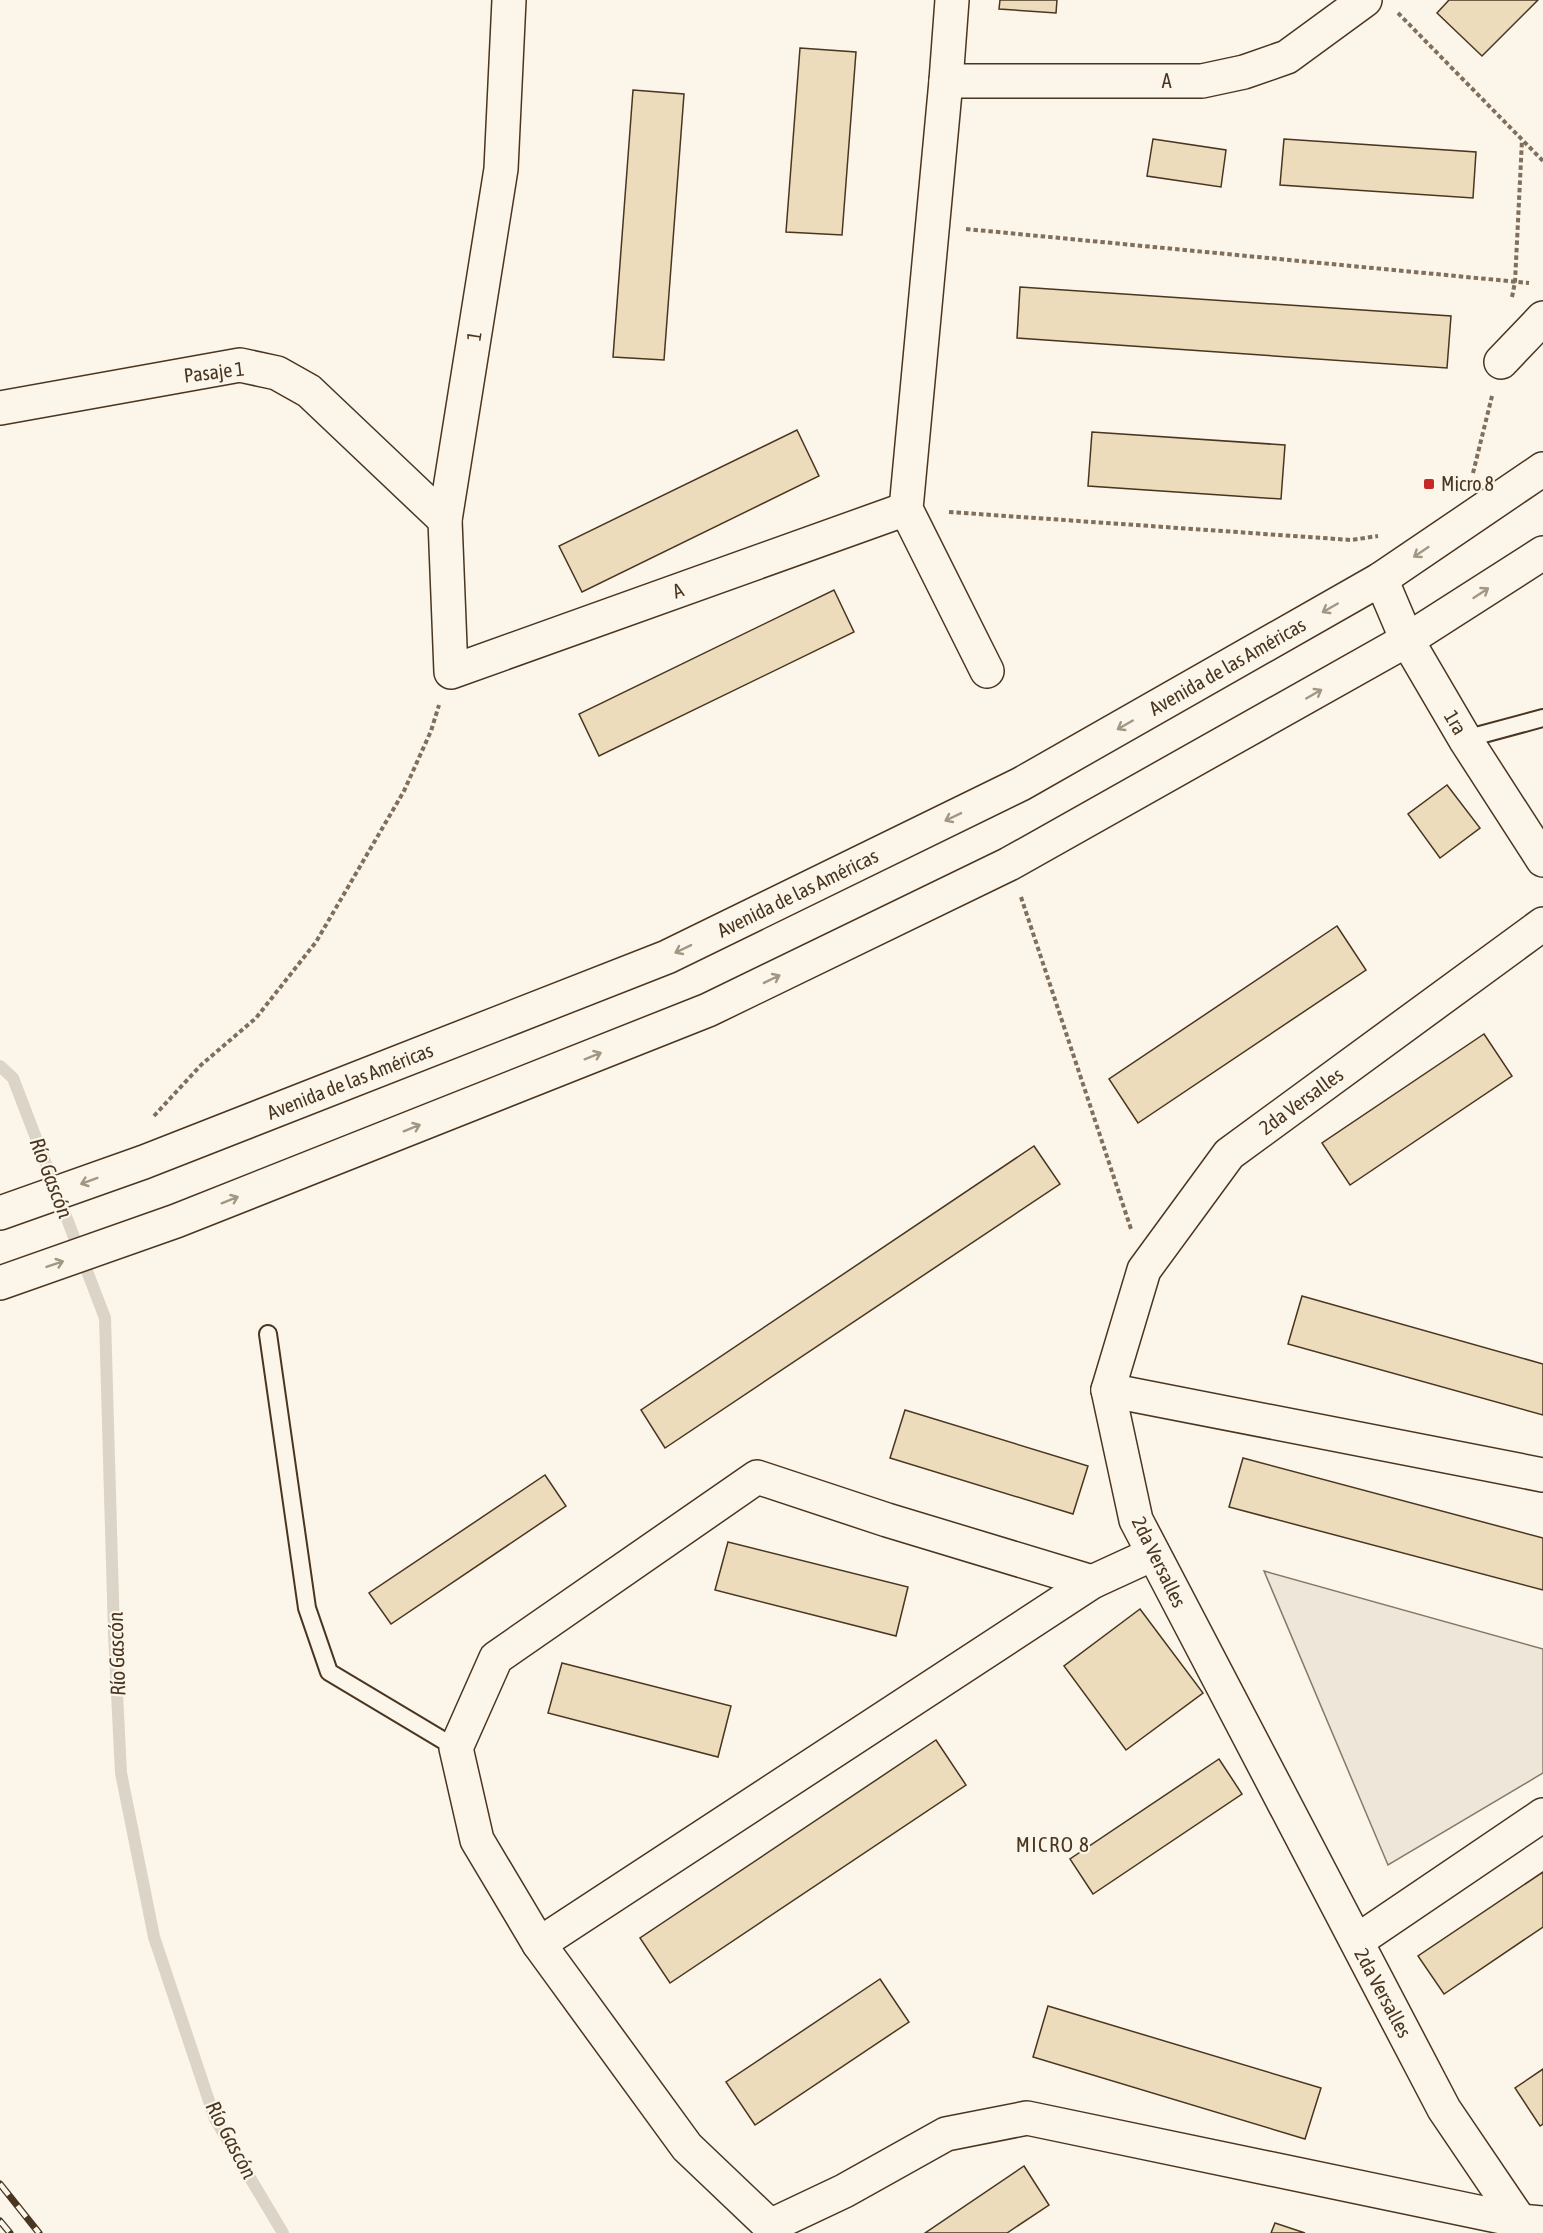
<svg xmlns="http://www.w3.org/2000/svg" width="1543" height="2233" font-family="'Asap Condensed',sans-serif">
<rect width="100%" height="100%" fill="#fbf6e9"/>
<path fill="#ede6d9" stroke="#887966" stroke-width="1.5" d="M 1264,1571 L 1543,1649 L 1543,1773 L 1388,1865 Z"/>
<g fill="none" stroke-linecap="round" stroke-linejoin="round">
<path stroke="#dcd4c6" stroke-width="12" d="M 0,1066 L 13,1078 L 105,1318 L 114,1634 L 121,1773 L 154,1937 L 215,2119 L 283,2233"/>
</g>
<g fill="#ecdcbc" stroke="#4a3520" stroke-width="1.5">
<path d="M 1000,0 L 1057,0 L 1056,13 L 999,9 Z"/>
<path d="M 1449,0 L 1538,0 L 1482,56 L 1437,13 Z"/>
<path d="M 800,48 L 856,52 L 842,235 L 786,232 Z"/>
<path d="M 633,90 L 684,94 L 664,360 L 613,357 Z"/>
<path d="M 1153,139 L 1226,150 L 1221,187 L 1147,176 Z"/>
<path d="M 1284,139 L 1476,152 L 1473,198 L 1280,185 Z"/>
<path d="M 1020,287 L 1451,316 L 1447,368 L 1017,338 Z"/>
<path d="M 797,430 L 819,476 L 582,592 L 559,546 Z"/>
<path d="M 1092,432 L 1285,445 L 1281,499 L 1088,486 Z"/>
<path d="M 834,590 L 854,632 L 599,756 L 579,714 Z"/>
<path d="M 1447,785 L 1480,828 L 1440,858 L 1408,814 Z"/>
<path d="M 1337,926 L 1366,970 L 1138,1123 L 1109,1079 Z"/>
<path d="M 1484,1034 L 1512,1076 L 1350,1185 L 1322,1143 Z"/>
<path d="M 1034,1146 L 1060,1184 L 665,1448 L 641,1410 Z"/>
<path d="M 1302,1296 L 1543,1364 L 1543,1415 L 1288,1344 Z"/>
<path d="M 905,1410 L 1088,1466 L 1073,1514 L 890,1458 Z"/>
<path d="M 1243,1458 L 1543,1538 L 1543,1590 L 1229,1507 Z"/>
<path d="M 545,1475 L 566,1506 L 391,1624 L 369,1593 Z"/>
<path d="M 728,1542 L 908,1587 L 896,1636 L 715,1590 Z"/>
<path d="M 1140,1609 L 1203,1693 L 1126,1750 L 1064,1666 Z"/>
<path d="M 562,1663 L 731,1706 L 718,1757 L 548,1713 Z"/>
<path d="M 936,1740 L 966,1785 L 670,1983 L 640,1938 Z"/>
<path d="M 1219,1759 L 1242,1794 L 1093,1894 L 1070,1859 Z"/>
<path d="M 1543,1872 L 1543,1927 L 1444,1994 L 1418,1956 Z"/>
<path d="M 880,1979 L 909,2022 L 755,2125 L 726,2082 Z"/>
<path d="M 1048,2006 L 1321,2088 L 1305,2139 L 1033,2057 Z"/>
<path d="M 1543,2069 L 1543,2124 L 1540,2126 L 1515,2088 Z"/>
<path d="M 1024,2166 L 1049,2205 L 1007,2233 L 925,2233 Z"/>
<path d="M 1275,2223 L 1305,2233 L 1271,2233 Z"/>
</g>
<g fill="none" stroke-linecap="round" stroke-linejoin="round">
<g stroke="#4a3520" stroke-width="20">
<g id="lane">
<path d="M 1465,739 L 1543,718"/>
<path d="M 268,1334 L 307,1608 L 329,1672 L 456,1748"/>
</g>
</g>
<g stroke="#4a3520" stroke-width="36">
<g id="street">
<path id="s1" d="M 509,0 L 501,169 L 445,520 L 451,672 L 906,509"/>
<path d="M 946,81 L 906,509 L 987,671"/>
<path d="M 1501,362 L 1543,318"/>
<path d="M 0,408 L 240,365 L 277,373 L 309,391 L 445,520"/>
<path d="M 1108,1390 L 1543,1475"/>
<path d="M 1092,1582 L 887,1520 L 757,1477 L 496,1658 L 456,1748 L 477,1840 L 539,1944 L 687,2147 L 770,2226 L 844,2191 L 946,2134 L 1027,2118 L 1521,2221 L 1543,2223"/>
<path d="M 1357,1941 L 1543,1815"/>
<path d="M 539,1944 L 1092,1582 L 1153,1554"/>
</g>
</g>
<g stroke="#4a3520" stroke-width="36">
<g id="secondary">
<path id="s2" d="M 952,0 L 946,81 L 1202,81 L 1244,72 L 1287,57 L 1365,0"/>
<path id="s3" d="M 1381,579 L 1407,640 L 1465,739 L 1543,860"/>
<path id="s4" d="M 1528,2233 L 1444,2109 L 1136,1520 L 1108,1390 L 1144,1270 L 1229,1154 L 1543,924"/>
</g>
</g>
<g stroke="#4a3520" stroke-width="36">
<g id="primary">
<path id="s5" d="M 0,1213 L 144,1162 L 667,957 L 1021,784 L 1381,579 L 1543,469"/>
<path d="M 0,1283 L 176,1221 L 708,1010 L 1009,864 L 1407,640 L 1543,553"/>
</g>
</g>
<g stroke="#7f6f5c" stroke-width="4" stroke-dasharray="4.5 3" stroke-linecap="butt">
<path d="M 1398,13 L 1543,161"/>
<path d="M 966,229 L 1529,283"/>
<path d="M 1512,297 L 1515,282 L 1522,140"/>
<path d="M 1473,473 L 1492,396"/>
<path d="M 949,512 L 1351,540 L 1378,536"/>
<path d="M 1021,897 L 1131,1229"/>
<path d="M 154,1116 L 201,1065 L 256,1018 L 316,942 L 404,791 L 431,731 L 439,705"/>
</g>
<use href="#lane" stroke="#fbf6e9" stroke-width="16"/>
<use href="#street" stroke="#fbf6e9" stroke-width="33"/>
<use href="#secondary" stroke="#fbf6e9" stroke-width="33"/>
<use href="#primary" stroke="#fbf6e9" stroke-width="33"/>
<g stroke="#4a3520" stroke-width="7">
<g id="rail">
<path d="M 0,2184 L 39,2233"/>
<path d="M 0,2221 L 10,2233"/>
</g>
</g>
<use href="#rail" stroke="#fbf6e9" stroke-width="4.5" stroke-dasharray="14" stroke-linecap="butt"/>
</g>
<defs><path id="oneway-shaft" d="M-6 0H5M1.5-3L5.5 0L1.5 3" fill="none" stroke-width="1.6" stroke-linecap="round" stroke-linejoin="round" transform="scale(1.5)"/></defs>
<g stroke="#a29684">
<use href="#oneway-shaft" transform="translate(1421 552) rotate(146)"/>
<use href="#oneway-shaft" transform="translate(1481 593) rotate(-33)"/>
<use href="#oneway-shaft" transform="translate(1330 608) rotate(150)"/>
<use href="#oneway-shaft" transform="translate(1314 694) rotate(-30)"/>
<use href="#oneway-shaft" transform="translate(1125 725) rotate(150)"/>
<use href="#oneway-shaft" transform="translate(953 817) rotate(154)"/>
<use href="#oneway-shaft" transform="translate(683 949) rotate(154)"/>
<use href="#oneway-shaft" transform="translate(772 979) rotate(-26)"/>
<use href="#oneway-shaft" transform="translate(593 1056) rotate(-22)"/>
<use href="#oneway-shaft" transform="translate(412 1128) rotate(-22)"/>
<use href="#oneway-shaft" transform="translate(89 1181) rotate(160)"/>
<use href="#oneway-shaft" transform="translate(230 1200) rotate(-22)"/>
<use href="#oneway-shaft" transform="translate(55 1264) rotate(-19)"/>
</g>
<rect fill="#c62828" stroke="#fbf6e9" stroke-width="2" x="1423" y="478" width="12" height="12" rx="3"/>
<g text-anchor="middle" stroke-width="4.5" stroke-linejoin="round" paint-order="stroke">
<g font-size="20" fill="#4a3520" stroke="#fbf6e9">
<text dy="7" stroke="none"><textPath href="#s2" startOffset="302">A</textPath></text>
<text transform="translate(474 336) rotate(-81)" y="7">1</text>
<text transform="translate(214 372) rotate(-7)" y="7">Pasaje 1</text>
<text dy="7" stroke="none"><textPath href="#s1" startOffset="918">A</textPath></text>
<text dy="7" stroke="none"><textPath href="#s5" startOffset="1346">Avenida de las Américas</textPath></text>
<text dy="7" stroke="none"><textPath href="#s3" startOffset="162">1ra</textPath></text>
<text dy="7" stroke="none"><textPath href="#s5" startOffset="860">Avenida de las Américas</textPath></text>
<text dy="7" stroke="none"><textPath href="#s5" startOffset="374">Avenida de las Américas</textPath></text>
<text dy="7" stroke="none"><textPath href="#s4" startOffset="1306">2da Versalles</textPath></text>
<text transform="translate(1159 1562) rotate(64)" y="7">2da Versalles</text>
<text transform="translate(1383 1993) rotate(62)" y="7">2da Versalles</text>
</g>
<g font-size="20" fill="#4a3520" stroke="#fbf6e9" text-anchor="start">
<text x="1441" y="491">Micro 8</text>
</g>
<g font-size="21" font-style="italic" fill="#4a3520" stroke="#fbf6e9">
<text transform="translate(51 1178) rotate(69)" y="7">Río Gascón</text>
<text transform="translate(117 1654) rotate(-92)" y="7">Río Gascón</text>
<text transform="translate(231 2140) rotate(62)" y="7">Río Gascón</text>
</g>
<g font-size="21" letter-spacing="1.5" fill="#4a3520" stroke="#fbf6e9">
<text x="1053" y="1852">MICRO 8</text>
</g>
</g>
</svg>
